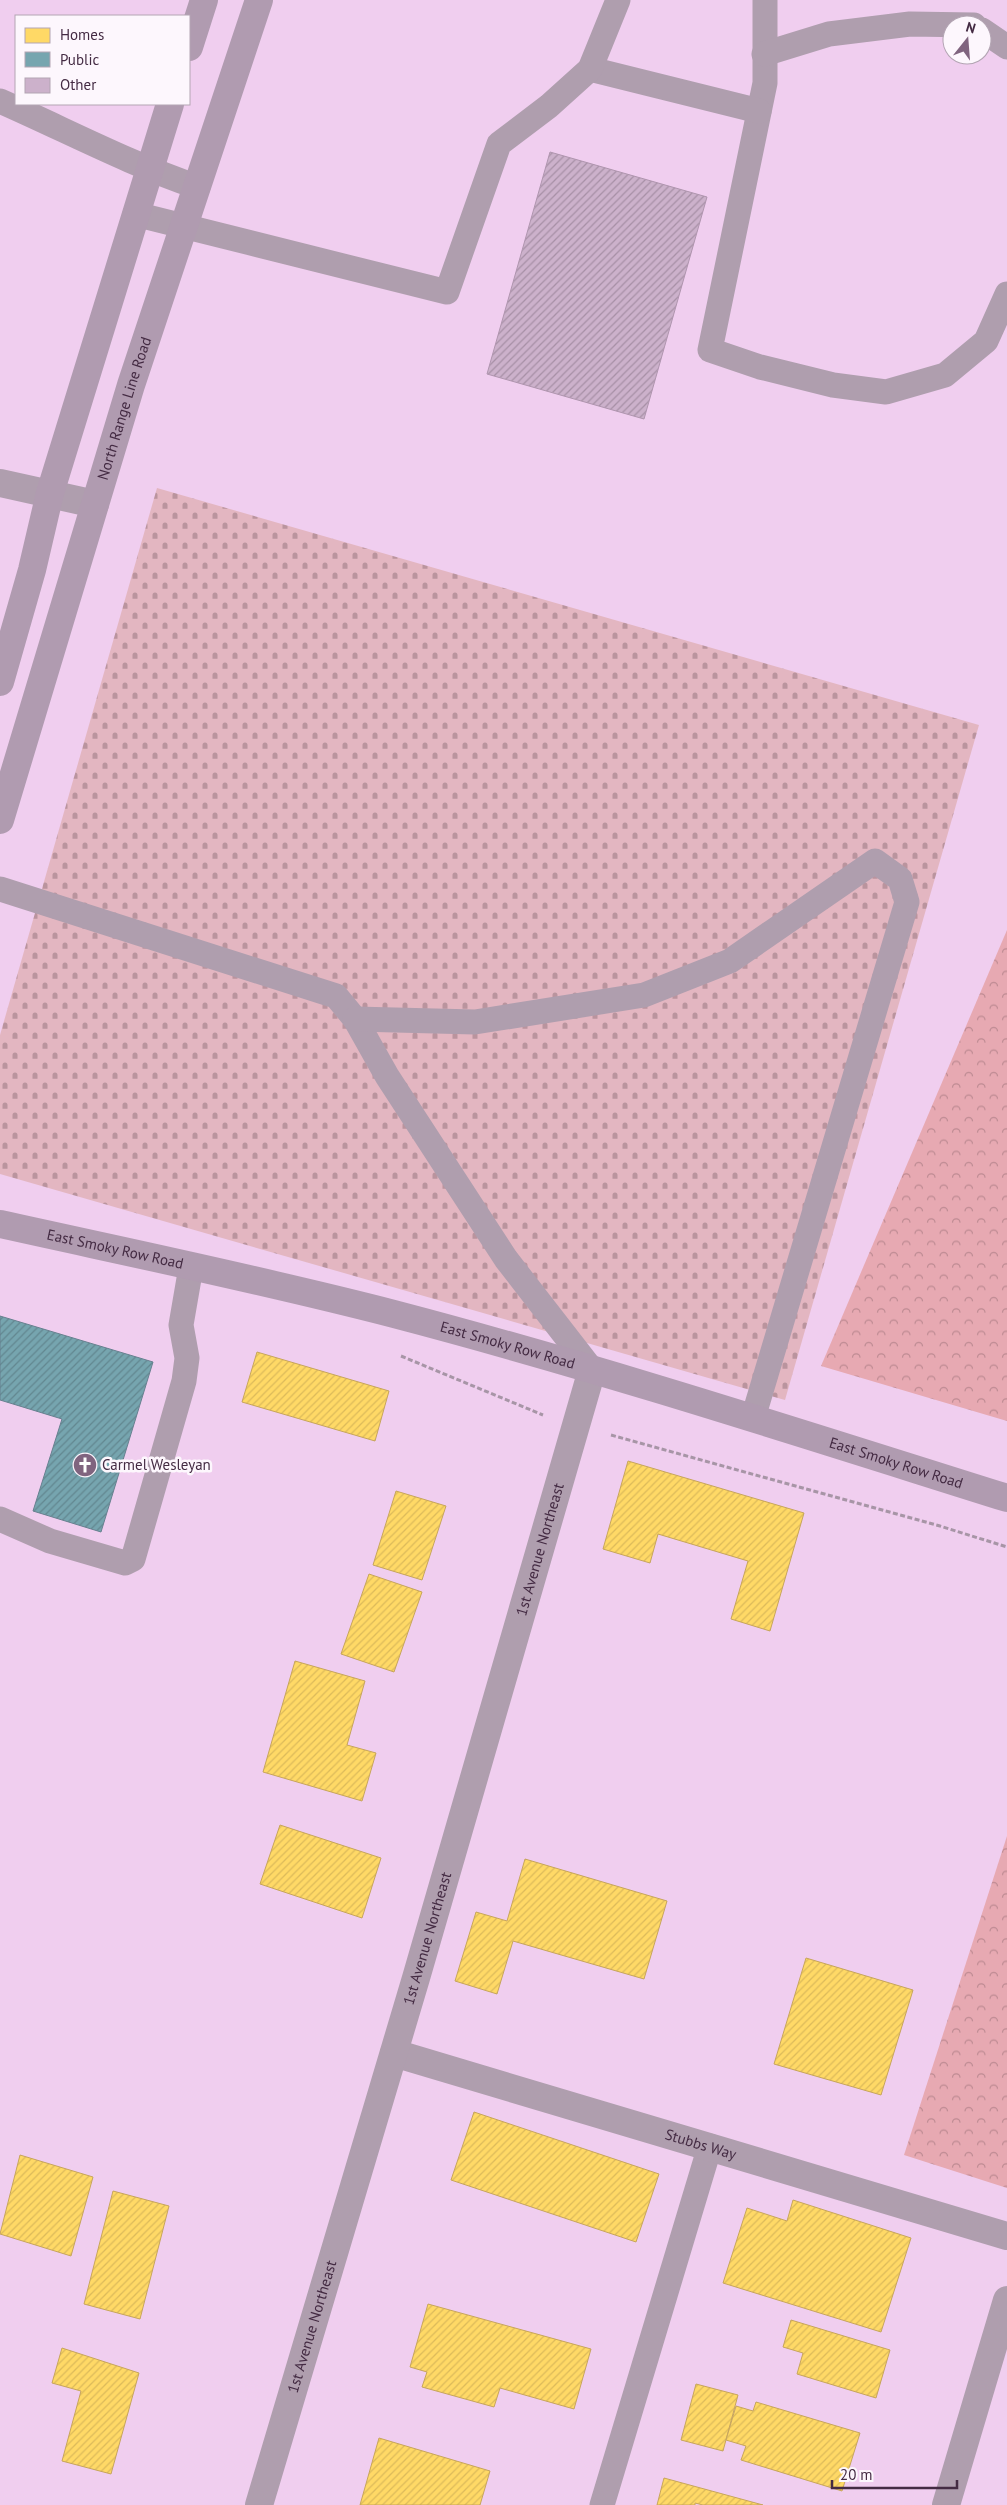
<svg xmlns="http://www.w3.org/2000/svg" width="1007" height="2505" font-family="'PT Sans',sans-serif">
<defs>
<pattern id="forest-crowns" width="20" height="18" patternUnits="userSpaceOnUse" patternTransform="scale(1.25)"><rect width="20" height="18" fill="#e7a9b2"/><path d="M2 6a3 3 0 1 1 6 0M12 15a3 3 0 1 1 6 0" fill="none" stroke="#bd8a92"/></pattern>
<pattern id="cemetery-stones" width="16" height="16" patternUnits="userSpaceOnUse" patternTransform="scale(1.25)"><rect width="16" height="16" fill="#e3b6c1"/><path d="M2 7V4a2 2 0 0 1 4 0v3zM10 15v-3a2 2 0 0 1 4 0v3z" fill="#ba949e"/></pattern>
<pattern id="homes-hatch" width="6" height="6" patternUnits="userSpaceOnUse" patternTransform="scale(1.25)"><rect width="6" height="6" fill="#ffd966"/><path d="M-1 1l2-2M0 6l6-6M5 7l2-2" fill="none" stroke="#dcba5a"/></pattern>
<pattern id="public-hatch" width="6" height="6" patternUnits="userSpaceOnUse" patternTransform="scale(1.25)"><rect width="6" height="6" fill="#76a5af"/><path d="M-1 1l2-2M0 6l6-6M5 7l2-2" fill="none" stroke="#628790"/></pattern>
<pattern id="building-hatch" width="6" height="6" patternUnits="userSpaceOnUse" patternTransform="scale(1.25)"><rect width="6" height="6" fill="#ccb1cb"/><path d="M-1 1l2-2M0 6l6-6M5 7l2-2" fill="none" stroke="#a790a6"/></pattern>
</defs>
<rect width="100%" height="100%" fill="#f0ceef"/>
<g fill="url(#forest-crowns)">
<path d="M 1007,930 L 1007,1421 L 821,1366 Z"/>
<path d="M 1007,1836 L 1007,2188 L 904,2155 Z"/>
</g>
<path fill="url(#cemetery-stones)" d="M 157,488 L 979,725 L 785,1400 L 0,1174 L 0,1035 Z"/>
<g fill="url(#homes-hatch)" stroke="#c7a55c">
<path d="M 257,1352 L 389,1391 L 375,1441 L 242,1402 Z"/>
<path d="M 628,1461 L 804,1513 L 770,1631 L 731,1619 L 748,1561 L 658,1534 L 650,1563 L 603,1549 Z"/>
<path d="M 396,1491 L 446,1506 L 422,1580 L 373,1565 Z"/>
<path d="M 369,1574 L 422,1592 L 394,1672 L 341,1654 Z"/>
<path d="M 295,1661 L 365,1681 L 347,1745 L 376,1753 L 362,1801 L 263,1772 Z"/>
<path d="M 280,1825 L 381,1858 L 362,1918 L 260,1884 Z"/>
<path d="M 525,1859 L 667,1901 L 644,1979 L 513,1941 L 497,1994 L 455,1981 L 476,1912 L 507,1921 Z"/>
<path d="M 806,1958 L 913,1990 L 881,2095 L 774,2064 Z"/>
<path d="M 474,2112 L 659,2174 L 636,2242 L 451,2180 Z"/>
<path d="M 20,2155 L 93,2177 L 71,2256 L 0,2234 Z"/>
<path d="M 113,2191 L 169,2206 L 140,2319 L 84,2304 Z"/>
<path d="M 793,2200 L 911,2238 L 881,2332 L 723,2283 L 747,2208 L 787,2221 Z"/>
<path d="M 428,2304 L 591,2349 L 574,2409 L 500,2388 L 494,2407 L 422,2387 L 427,2372 L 410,2367 Z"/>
<path d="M 791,2320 L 890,2350 L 876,2398 L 797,2374 L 803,2353 L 783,2347 Z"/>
<path d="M 62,2348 L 139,2373 L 111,2474 L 62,2461 L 81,2391 L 52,2383 Z"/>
<path d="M 696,2384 L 738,2395 L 723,2451 L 681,2440 Z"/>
<path d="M 756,2402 L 860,2433 L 842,2491 L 741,2460 L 746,2446 L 726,2440 L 736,2406 L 753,2411 Z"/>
<path d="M 379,2438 L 490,2471 L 480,2505 L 360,2505 Z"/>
<path d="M 664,2478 L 763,2505 L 703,2505 L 695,2503 L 695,2505 L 657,2505 Z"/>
</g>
<path fill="url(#public-hatch)" stroke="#67808f" d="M 0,1316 L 153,1362 L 101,1532 L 33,1511 L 62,1419 L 0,1400 Z"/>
<path fill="url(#building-hatch)" stroke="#af95ae" d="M 550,152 L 707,197 L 644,419 L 487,374 Z"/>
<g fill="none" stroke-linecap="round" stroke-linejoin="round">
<g stroke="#a795a6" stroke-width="3" stroke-dasharray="5 2.5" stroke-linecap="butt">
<path d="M 401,1356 L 543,1415"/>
<path d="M 611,1435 L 940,1526 L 1007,1547"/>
</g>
<g stroke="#af9eae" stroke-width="25">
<path d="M 765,0 L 765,83 L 710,350 L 760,367 L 833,385 L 886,392 L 945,375 L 986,341 L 1007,294"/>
<path d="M 982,30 L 1007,47"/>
<path d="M 764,54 L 829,34 L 910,24 L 974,25"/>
<path d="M 590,69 L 759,111"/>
<path d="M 0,101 C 66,130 130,164 198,187"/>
<path d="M 135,214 L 447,292 L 499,144 L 549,106 L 590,69 L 618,0"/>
<path d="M 0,889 L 336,996 L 355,1019 L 387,1076 L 506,1259 L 592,1370"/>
<path d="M 355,1019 L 475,1022 L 644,995 L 730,961 L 875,861 L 900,879 L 907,902 L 753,1418"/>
<path d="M 0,1519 L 50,1541 L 125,1563 L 133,1559 L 184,1381 L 187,1358 L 181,1325 L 191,1267"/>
<path d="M 602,2505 L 710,2146"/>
</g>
<g stroke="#af9eae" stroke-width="28">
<path d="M 0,483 L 95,504"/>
<path id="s1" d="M 394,2053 L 1007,2236"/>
<path id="s2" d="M 259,2505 L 416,1978 L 592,1370"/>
<path d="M 946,2505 L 1007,2300"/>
</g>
<g stroke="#b09bb0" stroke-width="28">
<path d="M 189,47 L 204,0"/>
<path d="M 0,682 L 32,570 L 50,493 L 170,104"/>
<path id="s3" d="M 0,820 L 131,385 L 259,0"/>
<path id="s4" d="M 0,1224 C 131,1253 263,1280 394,1314 C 600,1368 803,1434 1007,1498"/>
</g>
</g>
<defs>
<g id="church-disc" transform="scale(1.25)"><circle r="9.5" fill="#80647f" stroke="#fdf7fd"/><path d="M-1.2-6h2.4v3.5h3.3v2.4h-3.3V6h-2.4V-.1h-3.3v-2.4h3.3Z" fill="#fff"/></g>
</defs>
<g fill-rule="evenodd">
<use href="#church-disc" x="85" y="1465"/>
</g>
<g text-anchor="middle" stroke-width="5" stroke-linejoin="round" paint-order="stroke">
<g font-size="15" fill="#442b43" stroke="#fdf7fd">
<text dy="5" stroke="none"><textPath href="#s3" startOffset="430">North Range Line Road</textPath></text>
<text dy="5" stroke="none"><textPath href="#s4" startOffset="118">East Smoky Row Road</textPath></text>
<text dy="5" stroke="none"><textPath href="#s4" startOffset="522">East Smoky Row Road</textPath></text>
<text dy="5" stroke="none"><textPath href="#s4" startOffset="928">East Smoky Row Road</textPath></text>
<text dy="5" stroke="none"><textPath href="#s2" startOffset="996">1st Avenue Northeast</textPath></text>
<text dy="5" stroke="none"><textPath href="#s2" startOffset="591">1st Avenue Northeast</textPath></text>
<text dy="5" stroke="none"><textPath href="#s1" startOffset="320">Stubbs Way</textPath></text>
<text dy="5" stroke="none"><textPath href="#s2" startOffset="186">1st Avenue Northeast</textPath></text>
</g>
<g font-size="15" fill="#442b43" stroke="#fdf7fd" text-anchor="start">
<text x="102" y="1470">Carmel Wesleyan</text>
</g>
</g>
<rect x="15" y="15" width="175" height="90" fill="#fdf7fd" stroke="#b3a5b3"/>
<rect x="25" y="28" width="25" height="15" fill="#ffd966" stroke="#b3a5b3"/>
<text x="60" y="40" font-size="15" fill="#442b43">Homes</text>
<rect x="25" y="52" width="25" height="15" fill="#76a5af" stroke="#b3a5b3"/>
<text x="60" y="65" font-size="15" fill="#442b43">Public</text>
<rect x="25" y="78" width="25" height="15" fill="#ccb1cb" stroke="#b3a5b3"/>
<text x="60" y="90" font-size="15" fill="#442b43">Other</text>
<g transform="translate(967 40) rotate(17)"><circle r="24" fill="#fdf7fd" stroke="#b3a5b3"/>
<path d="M0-4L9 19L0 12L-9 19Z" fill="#80647f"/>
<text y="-8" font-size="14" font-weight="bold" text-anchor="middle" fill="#442b43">N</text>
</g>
<path d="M832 2480v8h125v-8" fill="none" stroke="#442b43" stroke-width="2.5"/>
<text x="840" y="2480" font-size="15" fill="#442b43" stroke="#fdf7fd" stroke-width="4" paint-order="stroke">20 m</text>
</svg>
